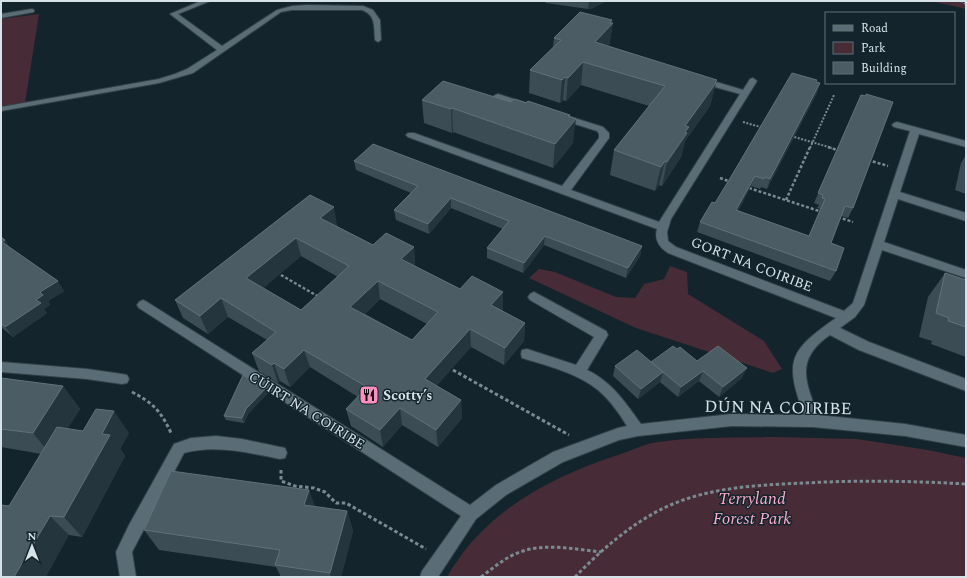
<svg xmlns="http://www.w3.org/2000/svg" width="967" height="578" font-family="Spectral,serif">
<rect width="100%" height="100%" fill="#13242c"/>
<g fill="#472b36">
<path d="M 931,1 L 966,1 L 966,9 Z"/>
<path d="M 39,14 L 25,103 L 1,107 L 1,19 Z"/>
<path d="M 670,266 L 687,272 L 688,294 L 764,341 L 782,369 L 773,373 L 636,328 L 529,278 L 539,269 L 555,272 L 616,297 L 635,298 L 644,284 L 664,279 Z"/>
<path d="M 773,437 L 857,439 L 928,450 L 966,458 L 966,577 L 447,577 C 483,513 548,478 615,456 C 627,452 640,446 652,443 C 692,436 733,438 773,437 Z"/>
</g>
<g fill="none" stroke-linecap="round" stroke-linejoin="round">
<g stroke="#344047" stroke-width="2">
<g id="lane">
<path d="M 201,1 L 210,1 L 178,14 L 222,46 L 277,10 L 292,6 L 307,5 L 363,6 L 373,10 L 380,20 L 381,40 L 378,42 L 375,40 C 374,27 376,15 362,10 L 292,10 L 281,12 L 193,73 L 159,83 L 1,111 L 1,107 L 159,79 L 175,74 L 187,69 L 217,50 L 170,14 Z"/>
<path d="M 32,9 L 34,10 L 34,12 L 1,18 L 1,14 Z"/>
</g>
</g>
<g stroke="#344047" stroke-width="2">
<g id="street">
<path d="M 700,77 L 743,90 L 750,79 L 753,78 L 757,81 L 671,219 L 667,232 L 668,241 L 676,247 L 844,311 L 853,303 L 910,131 L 894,127 L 892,125 L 894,123 L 897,122 L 966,141 L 966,147 L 919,134 L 900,192 L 966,213 L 966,221 L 898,199 L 884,242 L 966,270 L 966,278 L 882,250 L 864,305 L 855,317 L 840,328 L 869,342 L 966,379 L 966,391 L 859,350 L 830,335 C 795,359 805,381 818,415 L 905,424 L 966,435 L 966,447 L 905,436 L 813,427 L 732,426 L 638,436 L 619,440 L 563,462 L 506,495 L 476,519 L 438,577 L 420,577 L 422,571 L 461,516 L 139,308 L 137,305 L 139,302 L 143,300 L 147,302 L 470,505 L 496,485 L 553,452 L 618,428 L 627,426 C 619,413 610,400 598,390 C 577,373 548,366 522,358 L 521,354 L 522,350 L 527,349 L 576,365 L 594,337 L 530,300 L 528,297 L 530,294 L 534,292 L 606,331 L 608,335 L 587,370 C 612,382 625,402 641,424 L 732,414 L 804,415 C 784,360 789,351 836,318 L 668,253 C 659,247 654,240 657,229 L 408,137 L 406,135 L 408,133 L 414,133 L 562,186 L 599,138 L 599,134 L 597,131 L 559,119 L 557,117 L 559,115 L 565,115 L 603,127 L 609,133 L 609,138 L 571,190 L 659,222 L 740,94 L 697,82 L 696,80 L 697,78 Z"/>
<path d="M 498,94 L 530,104 L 532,106 L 527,109 L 495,99 L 493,97 L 495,95 Z"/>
<path d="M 1,362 L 87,369 L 122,374 L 127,375 L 129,379 L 127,383 L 122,384 L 87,379 L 1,372 Z"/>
<path d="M 216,436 L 242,439 L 280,447 L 285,448 L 287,453 L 285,458 L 280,459 C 249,453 216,444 184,453 L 132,552 L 136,577 L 120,577 L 116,552 L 129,525 L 174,444 L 191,438 Z"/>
</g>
</g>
<g stroke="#7b8990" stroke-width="2" stroke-dasharray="2 1.5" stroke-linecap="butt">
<path d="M 961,1 L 966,4"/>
<path d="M 743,122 L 764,128"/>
<path d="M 791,136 L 832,148"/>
<path d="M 810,148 L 834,95"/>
</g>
<g stroke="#7b8990" stroke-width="2.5" stroke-dasharray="3 2" stroke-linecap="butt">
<path d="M 828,147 L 840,151"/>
<path d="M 868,160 L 888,166"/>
<path d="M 720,178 L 731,182"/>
<path d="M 749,188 L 822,212"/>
<path d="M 786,200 L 810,147"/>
<path d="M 838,217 L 853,222"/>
<path d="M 281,275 L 319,297"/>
</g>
<g stroke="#7b8990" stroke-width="3" stroke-dasharray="3.5 2.5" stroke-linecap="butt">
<path d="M 453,370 L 569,435"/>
<path d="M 132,392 C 153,403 161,411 171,433"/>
<path d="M 281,470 L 281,481 L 295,486 L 314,488 L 325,492 L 336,503 L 346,503 L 426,549"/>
<path d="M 481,577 C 492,569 502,560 515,554 C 541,542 574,549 601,552"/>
<path d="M 575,577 C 601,550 632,523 666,507 C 709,487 758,485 805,483 C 859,480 912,481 966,484"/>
</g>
<use href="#lane" fill="#5a6d77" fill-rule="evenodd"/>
<use href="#street" fill="#5a6d77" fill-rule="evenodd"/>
</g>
<g fill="#3c4c55" fill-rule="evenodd">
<path d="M 545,1 L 606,1 L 593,8 L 588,9 L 546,3 Z"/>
<path d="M 611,23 L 613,23 L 609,46 L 716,82 L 710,106 L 685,141 L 681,157 L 662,186 L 659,185 L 655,191 L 610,175 L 614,150 L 649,106 L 581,85 L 566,101 L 563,100 L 560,103 L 529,93 L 530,70 L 553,47 L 554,38 Z"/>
<path d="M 816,82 L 817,93 L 767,189 L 761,187 L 760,189 L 751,186 L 738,211 L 809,236 L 820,209 L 817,208 L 819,205 L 814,203 L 861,95 L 853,208 L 848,218 L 841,216 L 831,243 L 836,271 L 830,281 L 697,232 L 700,222 L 715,203 Z"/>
<path d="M 422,100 L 511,102 L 526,103 L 570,115 L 570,117 L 573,143 L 553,168 L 453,132 L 452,133 L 424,123 Z"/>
<path d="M 966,155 L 966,194 L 955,190 L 961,163 Z"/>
<path d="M 354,161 L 642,246 L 640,256 L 626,278 L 544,245 L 523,273 L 487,258 L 487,248 L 503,229 L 451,208 L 429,234 L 396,220 L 394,210 L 411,193 L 356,170 Z"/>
<path d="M 310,195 L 337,225 L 337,226 L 373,245 L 414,247 L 415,265 L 415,266 L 460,289 L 503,310 L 502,311 L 525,323 L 524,341 L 504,365 L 471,347 L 436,386 L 461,400 L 462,418 L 438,447 L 402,425 L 383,447 L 351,426 L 346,409 L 358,397 L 310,367 L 290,387 L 280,381 L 278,383 L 259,371 L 252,353 L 267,340 L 228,317 L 208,334 L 183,318 L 175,300 ZM 301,256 L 338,277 L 301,310 L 263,288 ZM 380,299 L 427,324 L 412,340 L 365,314 Z"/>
<path d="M 1,237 L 5,240 L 9,247 L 64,291 L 48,301 L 50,305 L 44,309 L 47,313 L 13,337 L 1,327 Z"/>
<path d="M 945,273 L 964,280 L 966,278 L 966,357 L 931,344 L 932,341 L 919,337 L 928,297 Z"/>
<path d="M 677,349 L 697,361 L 742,378 L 719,397 L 699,381 L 678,397 L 660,382 L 638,399 L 613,376 L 615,366 L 651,362 Z"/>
<path d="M 1,378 L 63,386 L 80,409 L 67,429 L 83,431 L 129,433 L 120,449 L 125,456 L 82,537 L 69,535 L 9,506 L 41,454 L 1,447 Z"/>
<path d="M 266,388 L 268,393 L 248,414 L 244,423 L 226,420 L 224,416 Z"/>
<path d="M 316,507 L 347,511 L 353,531 L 341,577 L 281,577 L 276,567 L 159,550 L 144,530 Z"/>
</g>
<g fill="#24353e">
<path d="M 589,1 L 606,1 L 593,8 L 588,9 Z"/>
<path d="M 612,20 L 611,25 L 613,23 L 609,46 L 592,65 L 595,42 Z"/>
<path d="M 583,62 L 581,85 L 566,101 L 568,78 Z"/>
<path d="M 565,77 L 563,100 L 560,103 L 562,80 Z"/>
<path d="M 717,80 L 710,106 L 685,141 L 681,157 L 662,186 L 667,162 L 685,126 Z"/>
<path d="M 820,83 L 817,93 L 767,189 L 770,179 Z"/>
<path d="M 452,108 L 453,132 L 452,133 L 451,109 Z"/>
<path d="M 570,115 L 568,128 L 576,119 L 573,143 L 553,168 L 555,144 L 568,116 Z"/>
<path d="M 665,161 L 659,185 L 655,191 L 661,167 Z"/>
<path d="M 755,176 L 751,186 L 733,220 L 736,210 Z"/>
<path d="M 451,198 L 451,208 L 429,234 L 428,224 Z"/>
<path d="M 334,207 L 337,225 L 324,236 L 320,218 Z"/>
<path d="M 545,236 L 544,245 L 523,273 L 524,263 Z"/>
<path d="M 296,238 L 301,256 L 253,297 L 246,278 Z"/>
<path d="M 5,240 L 11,250 L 2,242 Z"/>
<path d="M 642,246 L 640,256 L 626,278 L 628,268 Z"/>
<path d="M 414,247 L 415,265 L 403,277 L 401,259 Z"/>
<path d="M 58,281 L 64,291 L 48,301 L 50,305 L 44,309 L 47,313 L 13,337 L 5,327 L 36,300 L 40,292 Z"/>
<path d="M 378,281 L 380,299 L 354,325 L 350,307 Z"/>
<path d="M 503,292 L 503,310 L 491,324 L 491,305 Z"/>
<path d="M 221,298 L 228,317 L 208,334 L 200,316 Z"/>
<path d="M 525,323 L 524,341 L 504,365 L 505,348 Z"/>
<path d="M 470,329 L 471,347 L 427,397 L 425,379 Z"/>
<path d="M 304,350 L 310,367 L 290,387 L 284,369 Z"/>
<path d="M 274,363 L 280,381 L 278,383 L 272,365 Z"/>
<path d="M 747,368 L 742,378 L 719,397 L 723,387 Z"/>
<path d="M 703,371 L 699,381 L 678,397 L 681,387 Z"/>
<path d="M 663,372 L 660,382 L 638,399 L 641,389 Z"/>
<path d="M 63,386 L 80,409 L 51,455 L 33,433 Z"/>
<path d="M 266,388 L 268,393 L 248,414 L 244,423 L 242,418 L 246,409 Z"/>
<path d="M 461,400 L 462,418 L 438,447 L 436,430 Z"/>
<path d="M 400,408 L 402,425 L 383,447 L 380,430 Z"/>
<path d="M 114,411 L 129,433 L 120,449 L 125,456 L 82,537 L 64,517 L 102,434 Z"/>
<path d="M 309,490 L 317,511 L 304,505 Z"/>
<path d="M 347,511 L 353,531 L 341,577 L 331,577 L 330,573 Z"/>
<path d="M 50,516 L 69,535 L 46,577 L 14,577 Z"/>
</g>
<g fill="#4c5c65" stroke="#627179" fill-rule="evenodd">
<path d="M 580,12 L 612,20 L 610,23 L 613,23 L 595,42 L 717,80 L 715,82 L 716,83 L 685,126 L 689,127 L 685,132 L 687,133 L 667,162 L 665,161 L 661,167 L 614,150 L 665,86 L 583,62 L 568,78 L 565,77 L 562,80 L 530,70 L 561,40 L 554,38 Z"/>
<path d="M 792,73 L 817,80 L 816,82 L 820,83 L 770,179 L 765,177 L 764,179 L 755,176 L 736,210 L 809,236 L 825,199 L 822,198 L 823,195 L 818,193 L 861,95 L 866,96 L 866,94 L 893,102 L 853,208 L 845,206 L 831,243 L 844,248 L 836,271 L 700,222 L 712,202 L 715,203 L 732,175 Z"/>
<path d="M 443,81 L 511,102 L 514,99 L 526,103 L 528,101 L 570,115 L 568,116 L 576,119 L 555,144 L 452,108 L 451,109 L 422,100 Z"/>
<path d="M 373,144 L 642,246 L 628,268 L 545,236 L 524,263 L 487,248 L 509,221 L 451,198 L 428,224 L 394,210 L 418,186 L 354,161 Z"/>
<path d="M 310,195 L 334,207 L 320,218 L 373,245 L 386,233 L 414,247 L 401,259 L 460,289 L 472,276 L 503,292 L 491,305 L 525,323 L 505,348 L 470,329 L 425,379 L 461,400 L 436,430 L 400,408 L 380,430 L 346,409 L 367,387 L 304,350 L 284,369 L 274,363 L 272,365 L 252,353 L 276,332 L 221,298 L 200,316 L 175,300 ZM 296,238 L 349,266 L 301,310 L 246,278 ZM 378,281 L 438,312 L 412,340 L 350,307 Z"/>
<path d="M 1,237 L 5,240 L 2,242 L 58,281 L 40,292 L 43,295 L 36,300 L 41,303 L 5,327 L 1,323 Z"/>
<path d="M 945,273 L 966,280 L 966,327 L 948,321 L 949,318 L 936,313 Z"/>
<path d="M 673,346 L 677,349 L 680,347 L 697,361 L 718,346 L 747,368 L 723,387 L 703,371 L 681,387 L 651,362 Z"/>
<path d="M 637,350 L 663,372 L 641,389 L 615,366 Z"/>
<path d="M 243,375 L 266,388 L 246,409 L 242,418 L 224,416 Z"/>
<path d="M 1,378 L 63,386 L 33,433 L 1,429 Z"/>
<path d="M 96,409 L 114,411 L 102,434 L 110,435 L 64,517 L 50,516 L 14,577 L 1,577 L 1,505 L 9,506 L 57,427 L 83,431 Z"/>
<path d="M 171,471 L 309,490 L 304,505 L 347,511 L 330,573 L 275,565 L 280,550 L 144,530 Z"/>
</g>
<defs>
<g id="restaurant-square" transform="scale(1)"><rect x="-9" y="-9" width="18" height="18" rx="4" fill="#fe8ebe" stroke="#13242c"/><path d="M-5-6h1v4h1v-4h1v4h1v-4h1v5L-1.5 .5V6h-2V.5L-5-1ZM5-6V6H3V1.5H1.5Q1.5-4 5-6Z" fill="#111"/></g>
</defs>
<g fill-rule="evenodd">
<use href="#restaurant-square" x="369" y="395"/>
</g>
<g text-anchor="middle" stroke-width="3" stroke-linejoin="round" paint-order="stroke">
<g font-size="14" fill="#d7e2e8" stroke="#13242c">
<text transform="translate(752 264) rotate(21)" y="5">GORT NA COIRIBE</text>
<text transform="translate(307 410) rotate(32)" y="5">CÚIRT NA COIRIBE</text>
</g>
<g font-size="14" font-weight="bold" fill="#d7e2e8" stroke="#13242c" text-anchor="start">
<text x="383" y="400">Scotty’s</text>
</g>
<g font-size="17" fill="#d7e2e8" stroke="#13242c">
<text transform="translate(778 407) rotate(1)" y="6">DÚN NA COIRIBE</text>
</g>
<g font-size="17" font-style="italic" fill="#f9accb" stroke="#13242c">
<text x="752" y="504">Terryland<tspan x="752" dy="20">Forest Park</tspan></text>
</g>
</g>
<rect width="967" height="578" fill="none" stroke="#d7e2e8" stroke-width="4"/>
<rect x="825" y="12" width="130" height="72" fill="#13242c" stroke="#617077"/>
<rect x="833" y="25" width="20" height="6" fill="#5a6d77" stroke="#617077"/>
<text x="861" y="32" font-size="12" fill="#d7e2e8">Road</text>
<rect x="833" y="42" width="20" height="12" fill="#472b36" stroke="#617077"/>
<text x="861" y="52" font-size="12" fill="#d7e2e8">Park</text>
<rect x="833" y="62" width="20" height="12" fill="#4c5c65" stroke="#617077"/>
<text x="861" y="72" font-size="12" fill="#d7e2e8">Building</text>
<g transform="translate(32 546)" stroke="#13242c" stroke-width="3" paint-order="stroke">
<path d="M0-3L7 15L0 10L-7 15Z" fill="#d7e2e8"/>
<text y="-6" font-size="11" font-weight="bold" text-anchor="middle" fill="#d7e2e8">N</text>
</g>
</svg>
